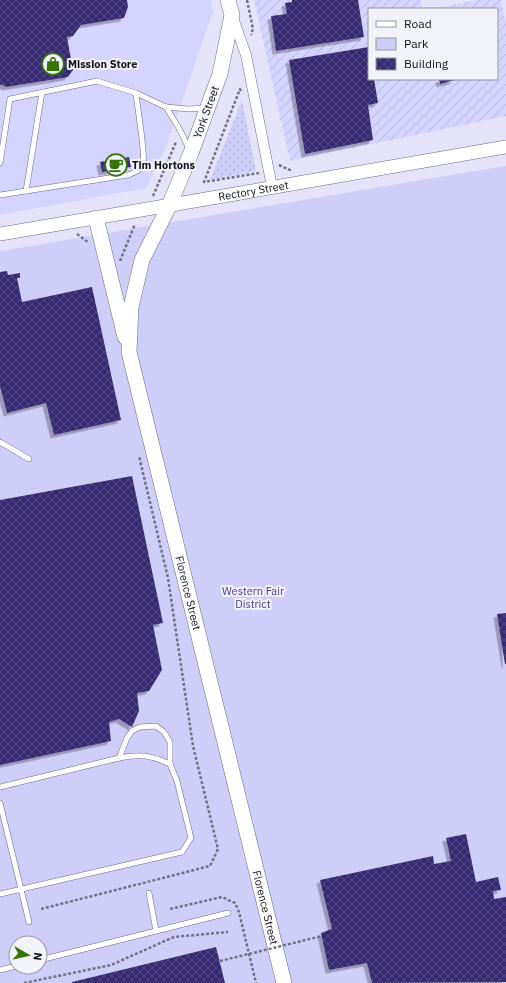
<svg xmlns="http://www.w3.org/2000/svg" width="506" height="983" font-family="'IBM Plex Sans',sans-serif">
<defs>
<pattern id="industrial-furrows" width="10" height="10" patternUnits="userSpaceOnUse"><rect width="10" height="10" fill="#d5d4ff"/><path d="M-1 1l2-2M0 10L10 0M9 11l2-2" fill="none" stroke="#b6b5da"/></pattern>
<pattern id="grass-dots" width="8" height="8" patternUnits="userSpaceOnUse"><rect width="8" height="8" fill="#cfcef9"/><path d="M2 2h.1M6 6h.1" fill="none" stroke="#b1b0d5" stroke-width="1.8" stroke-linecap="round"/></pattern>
<pattern id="building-cross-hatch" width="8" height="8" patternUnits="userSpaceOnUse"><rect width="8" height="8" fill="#382c72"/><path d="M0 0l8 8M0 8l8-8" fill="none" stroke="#514881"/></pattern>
<filter id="shadow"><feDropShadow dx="-3.5" dy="3.5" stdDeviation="0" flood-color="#0004"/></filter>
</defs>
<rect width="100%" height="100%" fill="#e4e3f9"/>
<path fill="#d5d4ff" d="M 0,0 L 211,0 L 213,12 L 166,147 L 146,188 L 0,215 Z"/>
<path fill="url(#industrial-furrows)" d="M 254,0 L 421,0 L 422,9 L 369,9 L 369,79 L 497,79 L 497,9 L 431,9 L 478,0 L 501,0 L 506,24 L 506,116 L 290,161 Z"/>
<path fill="url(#grass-dots)" d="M 242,100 L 256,171 L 210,180 Z"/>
<path fill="#cfcef9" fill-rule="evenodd" d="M 506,166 L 506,983 L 0,983 L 0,251 ZM 16,943 L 40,943 L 40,967 L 16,967 Z"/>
<g fill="url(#building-cross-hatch)" filter="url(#shadow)">
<path d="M 0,0 L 127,0 L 128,7 L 124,18 L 81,25 L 73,36 L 67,37 L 73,70 L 68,77 L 6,87 L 1,84 L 0,86 Z"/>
<path d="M 292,0 L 358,0 L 364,37 L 276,51 L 271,16 L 287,14 L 285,3 L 292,2 Z"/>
<path d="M 369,47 L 369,79 L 374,79 L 378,103 L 368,105 L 373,140 L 305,154 L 289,60 Z"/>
<path d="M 439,79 L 455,79 L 455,80 L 440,84 Z"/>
<path d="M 129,157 L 131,167 L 102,172 L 100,162 Z"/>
<path d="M 7,271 L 8,275 L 20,273 L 20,278 L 17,278 L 22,302 L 92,287 L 121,420 L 54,435 L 46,403 L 7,413 L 0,386 L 0,272 Z"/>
<path d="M 132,476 L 163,623 L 153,625 L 162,670 L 149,691 L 137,693 L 139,711 L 132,727 L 119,719 L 109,722 L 111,741 L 0,765 L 0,500 Z"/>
<path d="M 506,613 L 506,664 L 505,664 L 497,614 Z"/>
<path d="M 466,834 L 476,882 L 498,877 L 501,890 L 493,891 L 494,899 L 506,897 L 506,982 L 372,983 L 367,963 L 329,970 L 321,933 L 332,929 L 320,880 L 433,856 L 434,864 L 451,861 L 446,838 Z"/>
<path d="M 216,947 L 225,983 L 72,983 L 72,982 Z"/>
</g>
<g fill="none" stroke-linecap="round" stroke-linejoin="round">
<g stroke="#6b6a8a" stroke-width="6">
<g id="service">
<path d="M 166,107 L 180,130 L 189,149"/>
<path d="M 0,163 L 10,99 L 97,81 L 136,93 L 166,107 L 188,109 L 206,108"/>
<path d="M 26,191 L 128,175 C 133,173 140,171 143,165 C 146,156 137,106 136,93"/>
<path d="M 0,195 L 26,191 L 42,92"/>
<path d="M 0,442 L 29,459"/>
<path d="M 119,758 C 141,754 150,755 170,764"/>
<path d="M 0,787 L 119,758 L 127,738 L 132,731 L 140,727 L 156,726 L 164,732 L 170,742 L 170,764 L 177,781 L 191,838 L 182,852 L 0,894"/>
<path d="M 0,803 L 29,922"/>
<path d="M 156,931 L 228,913"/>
<path d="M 40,960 L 156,931 L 149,893"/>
<path d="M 0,970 L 16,966"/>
</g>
</g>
<g stroke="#6b6a8a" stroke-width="11">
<path id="minor" d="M 233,18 L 246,55 L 272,187"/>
</g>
<g stroke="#6b6a8a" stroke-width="14">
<g id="tertiary">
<path id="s1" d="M 0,234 C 169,206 337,176 506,147"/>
</g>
</g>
<g stroke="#6b6a8a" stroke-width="16">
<g id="secondary">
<path id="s2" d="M 228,0 L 232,15 L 220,74 L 191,153 L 169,206 L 142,260 L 131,307 L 129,352 L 284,983"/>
<path d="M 96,218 L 125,337"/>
</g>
</g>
<g stroke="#747383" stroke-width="2.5" stroke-dasharray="3 2" stroke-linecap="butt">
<path d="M 247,0 L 253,29 L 251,35"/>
<path d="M 241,91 L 240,89 L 204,182 L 259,173"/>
<path d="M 279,165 L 292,171"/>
<path d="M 153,196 L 176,142"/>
<path d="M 77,234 L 89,243"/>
<path d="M 120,261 L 135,224"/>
<path d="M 41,909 L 210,866 L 218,849 L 193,746 L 168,578 L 139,456"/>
<path d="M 170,909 L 222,897 L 235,903 L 239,912 L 256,983"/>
<path d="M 24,983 L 111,965 L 174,937 L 228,932"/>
</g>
<use href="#service" stroke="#fff" stroke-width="5"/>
<use href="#minor" stroke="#fff" stroke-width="10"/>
<use href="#tertiary" stroke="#fff" stroke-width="13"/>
<use href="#secondary" stroke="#fff" stroke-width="15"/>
<path stroke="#747383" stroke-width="2.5" stroke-dasharray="3 2" stroke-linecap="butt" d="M 220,961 L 322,936"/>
</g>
<defs>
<g id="shop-ring" transform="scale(1.15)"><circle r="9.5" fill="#f2f2f9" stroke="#367309" stroke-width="1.5"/><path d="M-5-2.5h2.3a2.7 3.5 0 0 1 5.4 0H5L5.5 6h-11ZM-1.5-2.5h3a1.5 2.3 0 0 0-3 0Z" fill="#367309"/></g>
<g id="cafe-ring" transform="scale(1.15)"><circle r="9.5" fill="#f2f2f9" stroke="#367309" stroke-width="1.5"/><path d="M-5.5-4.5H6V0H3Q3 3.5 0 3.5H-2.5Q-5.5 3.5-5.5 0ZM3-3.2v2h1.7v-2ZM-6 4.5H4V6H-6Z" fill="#367309"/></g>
</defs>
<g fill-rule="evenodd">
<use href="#shop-ring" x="53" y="64"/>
<use href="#cafe-ring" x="116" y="165"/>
</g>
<g text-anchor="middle" stroke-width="4" stroke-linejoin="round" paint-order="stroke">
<g font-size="11" font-weight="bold" fill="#100f1b" stroke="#f2f2f9" text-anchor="start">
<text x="68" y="68">Mission Store</text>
<text x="132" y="169">Tim Hortons</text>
</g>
<g font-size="11" fill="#100f1b" stroke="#f2f2f9">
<text transform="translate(206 112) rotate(-70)" y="4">York Street</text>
<text dy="4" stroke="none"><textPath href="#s1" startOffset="257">Rectory Street</textPath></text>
<text dy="4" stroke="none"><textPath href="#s2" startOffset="619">Florence Street</textPath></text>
<text dy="4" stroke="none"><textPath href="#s2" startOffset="943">Florence Street</textPath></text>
</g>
<g font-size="11" fill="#493895" stroke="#f2f2f9">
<text x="253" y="595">Western Fair<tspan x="253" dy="13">District</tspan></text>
</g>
</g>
<rect x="368" y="8" width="130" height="72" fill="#f2f2f9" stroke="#9897a0"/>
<rect x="376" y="21" width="20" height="6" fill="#ffffff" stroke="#9897a0"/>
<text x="404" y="28" font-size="12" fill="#100f1b">Road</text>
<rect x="376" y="38" width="20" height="12" fill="#cfcef9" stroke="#9897a0"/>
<text x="404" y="48" font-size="12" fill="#100f1b">Park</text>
<rect x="376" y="58" width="20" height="12" fill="url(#building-cross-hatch)" stroke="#9897a0"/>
<text x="404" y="68" font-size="12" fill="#100f1b">Building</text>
<g transform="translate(28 955) rotate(98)"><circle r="19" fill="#f2f2f9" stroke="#9897a0"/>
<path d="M0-3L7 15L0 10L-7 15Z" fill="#367309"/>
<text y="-6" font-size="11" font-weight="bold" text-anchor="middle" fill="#100f1b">N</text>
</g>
</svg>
